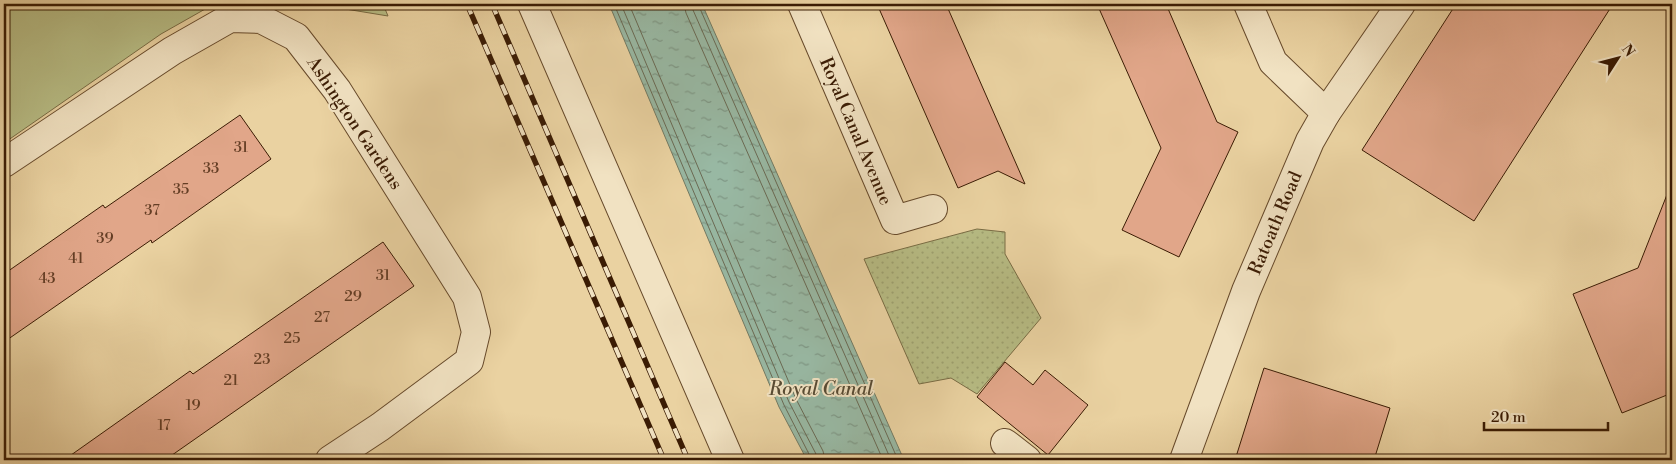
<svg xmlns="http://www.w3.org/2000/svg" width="1676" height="464" font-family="'Libre Bodoni',serif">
<defs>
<pattern id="grass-dots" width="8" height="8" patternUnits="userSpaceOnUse" patternTransform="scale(1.25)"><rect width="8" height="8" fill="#b7bc84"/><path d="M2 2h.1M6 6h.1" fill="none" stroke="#9ea170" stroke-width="1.8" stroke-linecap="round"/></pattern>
<pattern id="water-ripples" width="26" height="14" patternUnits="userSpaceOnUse" patternTransform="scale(1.25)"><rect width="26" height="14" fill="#98b8a3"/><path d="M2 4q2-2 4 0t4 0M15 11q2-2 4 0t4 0" fill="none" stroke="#7d9583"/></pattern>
</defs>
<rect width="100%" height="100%" fill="#ead2a1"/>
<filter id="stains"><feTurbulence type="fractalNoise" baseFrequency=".004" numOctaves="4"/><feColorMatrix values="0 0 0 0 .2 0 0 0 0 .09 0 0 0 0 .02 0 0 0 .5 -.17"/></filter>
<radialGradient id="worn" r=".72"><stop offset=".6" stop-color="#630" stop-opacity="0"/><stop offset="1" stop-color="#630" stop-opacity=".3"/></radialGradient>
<path fill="url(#grass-dots)" stroke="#796c44" d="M 977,229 L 1005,232 L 1005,254 L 1041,318 L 977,394 L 951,378 L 919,384 L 864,259 Z"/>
<g fill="#b7bc84" stroke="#796c44">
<path d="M 4,4 L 214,4 L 161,34 L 4,143 Z"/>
<path d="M 315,4 L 383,4 L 388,16 Z"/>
</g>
<path fill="url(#water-ripples)" stroke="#737a63" d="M 609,4 L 702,4 L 904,460 L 807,460 L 779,407 Z"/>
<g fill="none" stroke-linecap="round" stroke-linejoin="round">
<g stroke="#6a6a54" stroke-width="1">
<path d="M 614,4 L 784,405 L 810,456 L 811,460"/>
<path d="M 621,4 L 789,402 L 816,454 L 817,460"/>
<path d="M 629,4 L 796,399 L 823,451 L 825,460"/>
<path d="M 684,4 L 686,13 L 883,460"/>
<path d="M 692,4 L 693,10 L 891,460"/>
<path d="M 698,4 L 898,460"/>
</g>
</g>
<g fill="#e1a689" stroke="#3b1c04">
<path d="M 877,4 L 946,4 L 1025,184 L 998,171 L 958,188 Z"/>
<path d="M 1097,4 L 1166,4 L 1217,122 L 1238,132 L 1179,257 L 1122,230 L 1161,148 Z"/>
<path d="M 1456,4 L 1613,4 L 1474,221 L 1362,150 Z"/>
<path d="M 240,115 L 271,159 L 152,243 L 151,240 L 4,342 L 4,274 L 103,205 L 105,208 Z"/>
<path d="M 1670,187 L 1672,187 L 1672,393 L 1622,413 L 1573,294 L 1638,268 Z"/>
<path d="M 383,242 L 414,286 L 165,460 L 64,460 L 190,371 L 193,374 Z"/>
<path d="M 1005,362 L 1033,385 L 1045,370 L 1088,405 L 1048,455 L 977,397 Z"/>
<path d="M 1264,368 L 1390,408 L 1374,460 L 1235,460 Z"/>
</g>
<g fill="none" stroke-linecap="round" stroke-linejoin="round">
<g stroke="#674a2b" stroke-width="30">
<g id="minor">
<path d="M 532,4 L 730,460"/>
<path d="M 802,4 L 895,220 L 933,209"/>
<path d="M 1248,4 L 1273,62 L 1326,113"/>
<path d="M 4,163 L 172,51 L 230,18 L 261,19 L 296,37 L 337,90 L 467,297 L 476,332 L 469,361 L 380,427 L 330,460"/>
<path d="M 1005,443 L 1027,460"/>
<path d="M 1184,460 L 1246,291 L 1310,141 L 1326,113 L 1401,4"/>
</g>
</g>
<use href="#minor" stroke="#f1e2c2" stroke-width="28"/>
<g stroke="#3b1c04" stroke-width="5.5">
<g id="rail">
<path d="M 467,4 L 664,460"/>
<path d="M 492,4 L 688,460"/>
</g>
</g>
<use href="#rail" stroke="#f1e2c2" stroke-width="4" stroke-dasharray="11" stroke-linecap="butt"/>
</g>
<g text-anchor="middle" stroke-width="4" stroke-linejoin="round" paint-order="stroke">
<g font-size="15" fill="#643e25">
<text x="241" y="152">31</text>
<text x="211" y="173">33</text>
<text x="181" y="194">35</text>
<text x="152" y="215">37</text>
<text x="105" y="243">39</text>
<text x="76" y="263">41</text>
<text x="383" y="280">31</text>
<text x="47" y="283">43</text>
<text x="353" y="301">29</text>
<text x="322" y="322">27</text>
<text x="292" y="343">25</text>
<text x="262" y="364">23</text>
<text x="231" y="385">21</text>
<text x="193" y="410">19</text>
<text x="164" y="430">17</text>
</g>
<g font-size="18" fill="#3b1c04" stroke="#f1e2c2">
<text transform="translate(355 123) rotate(56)" y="6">Ashington Gardens</text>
<text transform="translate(856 131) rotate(67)" y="6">Royal Canal Avenue</text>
<text transform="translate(1275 223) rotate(-67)" y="6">Ratoath Road</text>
</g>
<g font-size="19" font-style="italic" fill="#574b34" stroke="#f1e2c2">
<text x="821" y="395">Royal Canal</text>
</g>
</g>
<rect width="1676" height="464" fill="none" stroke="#ead2a1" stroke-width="20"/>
<rect x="5" y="5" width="1666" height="454" fill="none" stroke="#3b1c04" stroke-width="2.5"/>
<rect x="10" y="10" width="1656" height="444" fill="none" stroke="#3b1c04"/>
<g transform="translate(1618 58) rotate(54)" stroke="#f1e2c2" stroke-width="4" paint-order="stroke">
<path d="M0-4L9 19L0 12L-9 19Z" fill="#3b1c04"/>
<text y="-8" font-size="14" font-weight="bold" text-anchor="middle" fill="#3b1c04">N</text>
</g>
<path d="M1484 422v8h124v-8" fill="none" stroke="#3b1c04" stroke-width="2.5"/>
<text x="1491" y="422" font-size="15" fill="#3b1c04" stroke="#f1e2c2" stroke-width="4" paint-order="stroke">20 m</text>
<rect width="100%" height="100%" filter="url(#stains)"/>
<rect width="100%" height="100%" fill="url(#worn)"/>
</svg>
